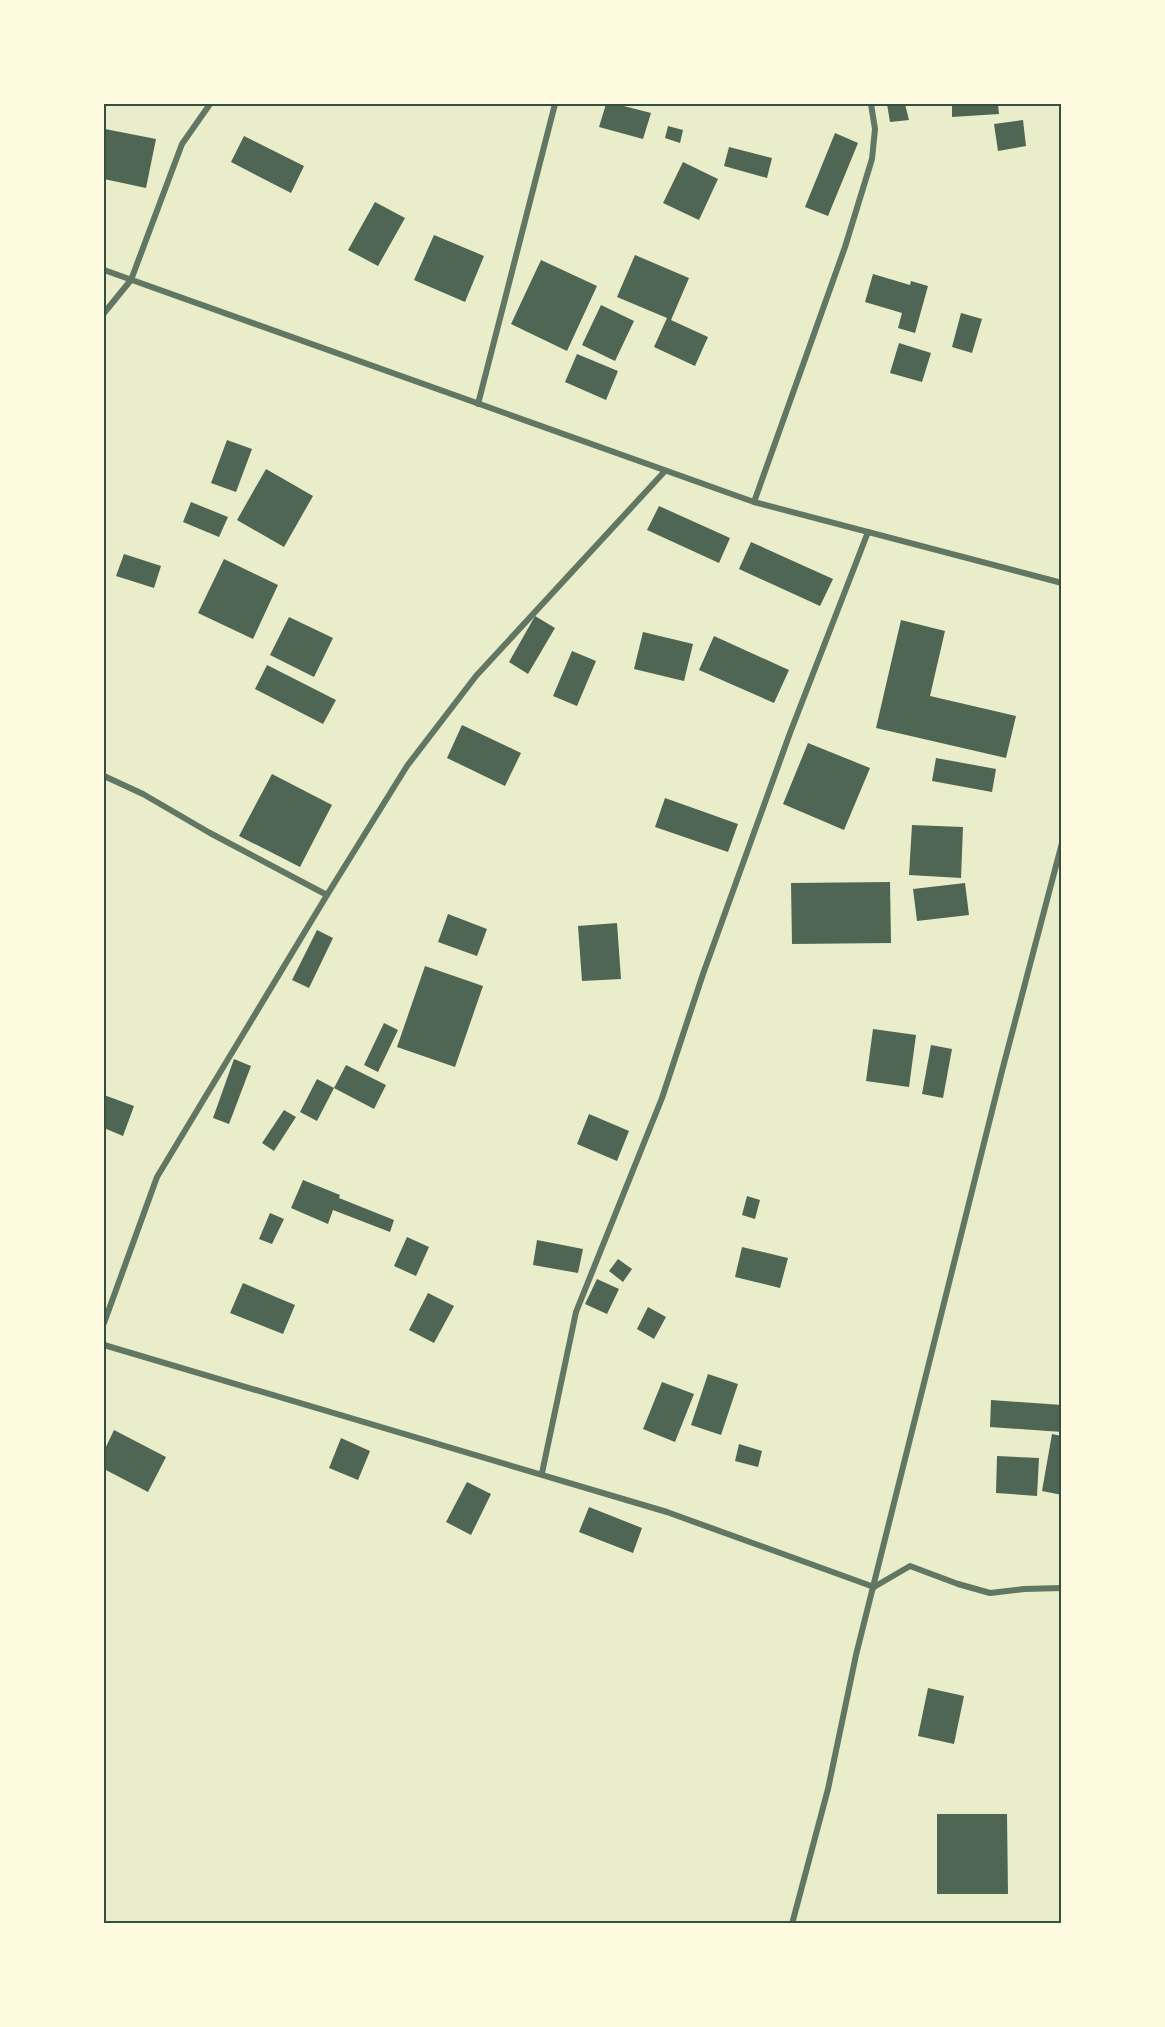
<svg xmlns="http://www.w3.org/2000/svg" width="1165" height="2027" font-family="Lora,serif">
<rect width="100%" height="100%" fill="#e9edc9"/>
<g fill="#4f6655">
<path d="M 606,104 L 616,104 L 651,113 L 643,139 L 599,127 Z"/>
<path d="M 887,104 L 905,104 L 909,120 L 890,122 Z"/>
<path d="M 952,104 L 998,104 L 999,114 L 952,117 Z"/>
<path d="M 1023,120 L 1026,146 L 998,151 L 994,124 Z"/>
<path d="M 668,126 L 683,130 L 680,143 L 665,138 Z"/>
<path d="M 105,129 L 156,139 L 146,188 L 104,179 Z"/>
<path d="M 835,133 L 858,143 L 828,216 L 805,207 Z"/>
<path d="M 244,136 L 304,166 L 291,193 L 231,162 Z"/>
<path d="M 729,147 L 772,158 L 767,178 L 724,166 Z"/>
<path d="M 683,162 L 718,179 L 699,220 L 663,203 Z"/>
<path d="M 375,202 L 405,218 L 378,266 L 348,250 Z"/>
<path d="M 434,235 L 484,256 L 465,302 L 414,280 Z"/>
<path d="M 635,255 L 689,278 L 671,320 L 708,337 L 695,366 L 654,347 L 667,318 L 617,297 Z"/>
<path d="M 541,260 L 597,286 L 567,351 L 511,324 Z"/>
<path d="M 873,274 L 910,285 L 911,281 L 928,286 L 915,333 L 898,328 L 902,313 L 865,302 Z"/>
<path d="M 601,305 L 634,321 L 615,361 L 582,345 Z"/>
<path d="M 961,313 L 982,319 L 972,353 L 952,347 Z"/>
<path d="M 899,343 L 931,353 L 922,382 L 890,373 Z"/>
<path d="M 577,354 L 618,371 L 606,400 L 565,382 Z"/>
<path d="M 227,440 L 252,449 L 236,492 L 211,483 Z"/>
<path d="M 266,469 L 313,496 L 284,547 L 237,520 Z"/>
<path d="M 191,502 L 228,517 L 219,537 L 183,522 Z"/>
<path d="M 659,506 L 730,538 L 719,563 L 647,530 Z"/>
<path d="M 751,542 L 833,579 L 820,606 L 739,569 Z"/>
<path d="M 124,554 L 161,566 L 154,588 L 116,576 Z"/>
<path d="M 224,559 L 278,585 L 253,639 L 198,613 Z"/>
<path d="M 535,616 L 555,628 L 528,674 L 509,662 Z"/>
<path d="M 289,617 L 333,638 L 314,677 L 270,655 Z"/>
<path d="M 901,620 L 945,631 L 930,696 L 1016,716 L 1006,758 L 876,728 Z"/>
<path d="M 643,632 L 693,644 L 684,681 L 634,669 Z"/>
<path d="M 714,636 L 789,670 L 774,703 L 699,670 Z"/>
<path d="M 572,651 L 596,661 L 577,706 L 553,696 Z"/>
<path d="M 267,665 L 336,700 L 323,724 L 255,689 Z"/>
<path d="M 462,725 L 521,753 L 505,786 L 447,758 Z"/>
<path d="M 808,743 L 870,768 L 844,830 L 783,804 Z"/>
<path d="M 936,758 L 996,769 L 992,792 L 932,781 Z"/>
<path d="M 272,774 L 332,805 L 300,867 L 239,836 Z"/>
<path d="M 665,798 L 738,824 L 728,852 L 655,827 Z"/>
<path d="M 912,825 L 963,827 L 961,878 L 909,875 Z"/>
<path d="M 890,882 L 891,943 L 792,944 L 791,883 Z"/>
<path d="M 965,883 L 969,915 L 917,921 L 913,889 Z"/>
<path d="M 448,914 L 487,929 L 477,956 L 438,942 Z"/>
<path d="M 617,923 L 621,979 L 582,981 L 578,926 Z"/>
<path d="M 317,930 L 333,938 L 309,988 L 292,980 Z"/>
<path d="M 425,966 L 483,986 L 455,1067 L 397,1047 Z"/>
<path d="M 384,1023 L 398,1030 L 378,1072 L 364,1065 Z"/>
<path d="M 873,1029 L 916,1035 L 909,1087 L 866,1081 Z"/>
<path d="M 931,1045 L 952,1049 L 943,1098 L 922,1094 Z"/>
<path d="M 234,1059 L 251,1066 L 229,1124 L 213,1118 Z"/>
<path d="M 346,1065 L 386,1085 L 374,1109 L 334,1088 Z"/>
<path d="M 317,1079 L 334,1088 L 317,1121 L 300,1112 Z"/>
<path d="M 104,1095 L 134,1106 L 123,1136 L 104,1128 Z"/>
<path d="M 284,1110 L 296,1117 L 274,1151 L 262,1143 Z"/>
<path d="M 589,1114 L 629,1131 L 617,1161 L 577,1144 Z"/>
<path d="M 303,1180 L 340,1195 L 339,1198 L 394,1220 L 390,1232 L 333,1210 L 328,1224 L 291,1208 Z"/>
<path d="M 747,1196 L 760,1200 L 755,1219 L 742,1215 Z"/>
<path d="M 270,1213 L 284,1219 L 272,1244 L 259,1239 Z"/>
<path d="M 407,1237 L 429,1247 L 416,1276 L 394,1266 Z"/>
<path d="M 537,1240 L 583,1249 L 578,1273 L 533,1265 Z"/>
<path d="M 742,1247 L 788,1258 L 780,1288 L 735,1277 Z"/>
<path d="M 618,1259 L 632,1269 L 623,1282 L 609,1271 Z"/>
<path d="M 597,1279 L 619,1289 L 607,1314 L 585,1304 Z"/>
<path d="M 243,1283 L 295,1305 L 283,1334 L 230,1313 Z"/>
<path d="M 428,1293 L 454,1306 L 434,1343 L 409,1330 Z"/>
<path d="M 648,1307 L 666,1317 L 654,1339 L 637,1329 Z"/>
<path d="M 708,1374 L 738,1384 L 721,1435 L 691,1425 Z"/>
<path d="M 662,1382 L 694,1394 L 675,1442 L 643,1429 Z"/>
<path d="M 991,1400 L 1062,1405 L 1062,1432 L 990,1427 Z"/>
<path d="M 114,1430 L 166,1457 L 148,1492 L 104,1469 L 104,1451 Z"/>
<path d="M 1052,1434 L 1062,1436 L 1062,1495 L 1042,1491 Z"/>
<path d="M 341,1438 L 370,1451 L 358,1480 L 329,1468 Z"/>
<path d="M 739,1444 L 762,1451 L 758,1467 L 735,1461 Z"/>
<path d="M 997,1456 L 1039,1458 L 1037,1496 L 996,1493 Z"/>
<path d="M 467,1482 L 491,1494 L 471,1535 L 446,1522 Z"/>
<path d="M 589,1507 L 642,1528 L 633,1553 L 579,1532 Z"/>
<path d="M 928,1688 L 964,1696 L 954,1744 L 918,1736 Z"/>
<path d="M 937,1814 L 1007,1814 L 1008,1894 L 937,1894 Z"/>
</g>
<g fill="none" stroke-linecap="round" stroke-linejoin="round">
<g stroke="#617663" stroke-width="6">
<path d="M 104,270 L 754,502 L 1062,583"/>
<path d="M 104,313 L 131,280 L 182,144 L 210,104"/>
<path d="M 478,404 L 555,104"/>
<path d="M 754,502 L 845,247 L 872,159 L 875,129 L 871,104"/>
<path d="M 104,776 L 143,794 L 210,833 L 327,895"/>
<path d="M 104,1323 L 157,1177 L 327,895 L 407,766 L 476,676 L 665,471"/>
<path d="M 104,1345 L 667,1512 L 874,1587"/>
<path d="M 542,1473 L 576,1312 L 662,1098 L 703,974 L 790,733 L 868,532"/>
<path d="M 874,1587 L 910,1566 L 958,1584 L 990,1593 L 1024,1589 L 1062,1588"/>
<path d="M 792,1924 L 828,1789 L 856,1655 L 1002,1071 L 1062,843"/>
</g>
</g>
<rect width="1165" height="2027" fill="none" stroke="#fefae0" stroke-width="210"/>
<rect x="105" y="105" width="955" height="1817" fill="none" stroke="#344e41" stroke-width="2"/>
</svg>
